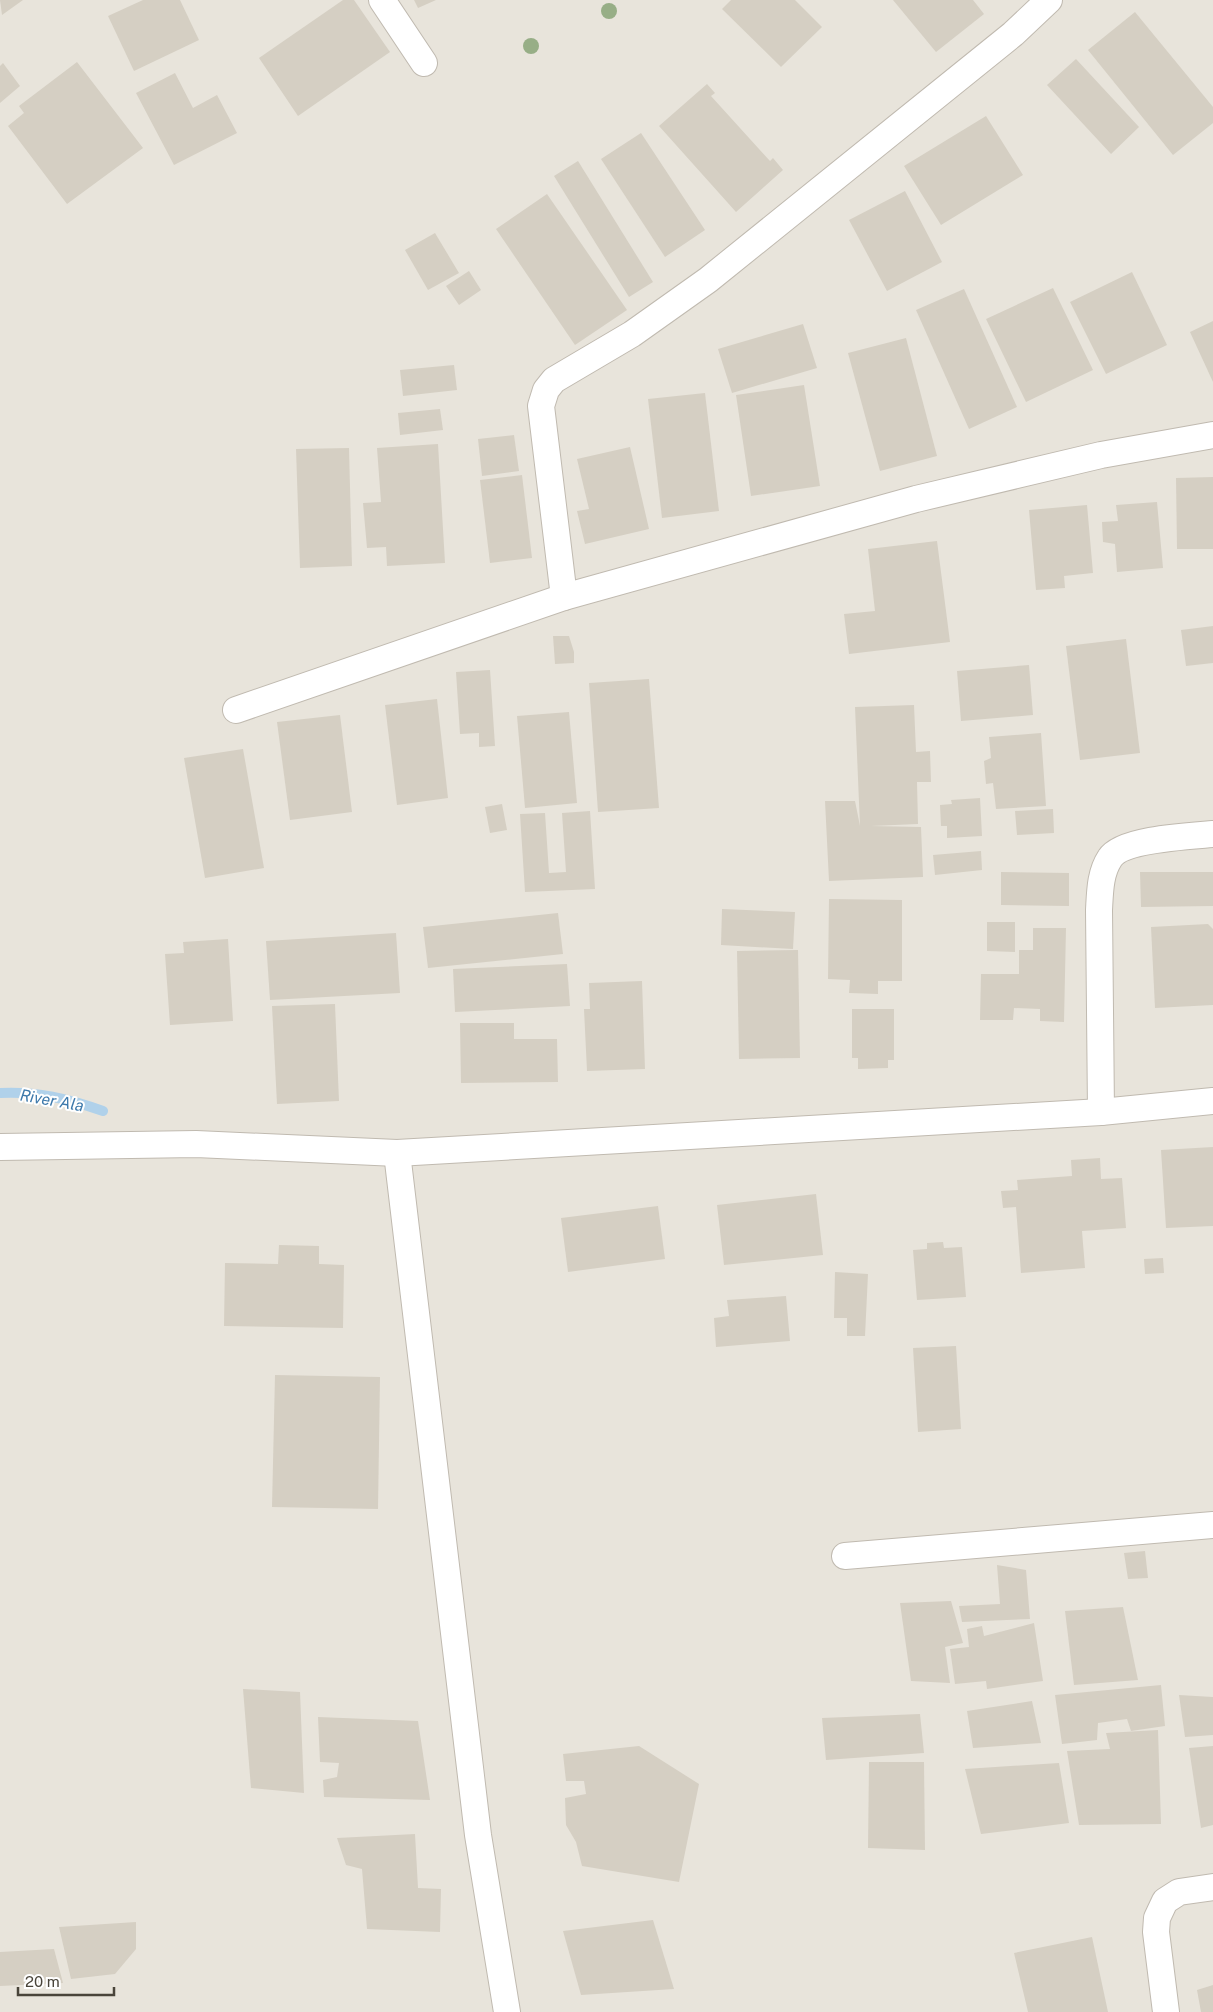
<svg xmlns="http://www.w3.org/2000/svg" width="1213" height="2012" font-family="'Public Sans',sans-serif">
<rect width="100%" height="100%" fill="#f5f2ec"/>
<rect fill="#e8e4db" x="0" y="0" width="1213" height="2012"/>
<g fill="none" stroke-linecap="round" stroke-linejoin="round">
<path stroke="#b0d1ea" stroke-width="10" d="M 0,1093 C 36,1091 69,1099 103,1111"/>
</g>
<g fill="#d5cfc3">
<path d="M 0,0 L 23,0 L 2,15 Z"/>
<path d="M 143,0 L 180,0 L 199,40 L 134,71 L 108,16 Z"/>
<path d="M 343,0 L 354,0 L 390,52 L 298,116 L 259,58 Z"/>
<path d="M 414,0 L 436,0 L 418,8 Z"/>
<path d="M 731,0 L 795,0 L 822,27 L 781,67 L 722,9 Z"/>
<path d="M 893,0 L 973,0 L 984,14 L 936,52 Z"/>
<path d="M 1135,12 L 1213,107 L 1213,123 L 1173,155 L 1088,50 Z"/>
<path d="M 1076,59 L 1139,127 L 1111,154 L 1047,85 Z"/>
<path d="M 77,62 L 143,148 L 67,204 L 8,126 L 24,113 L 19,106 Z"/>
<path d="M 3,63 L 20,86 L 0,103 L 0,66 Z"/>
<path d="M 175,73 L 193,108 L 217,95 L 237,133 L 174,165 L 136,93 Z"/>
<path d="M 707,84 L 715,93 L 711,96 L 770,161 L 773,158 L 783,170 L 736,212 L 659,126 Z"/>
<path d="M 986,116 L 1023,175 L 941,225 L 904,166 Z"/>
<path d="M 641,133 L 705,230 L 665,257 L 601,159 Z"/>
<path d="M 578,161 L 653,282 L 629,297 L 554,176 Z"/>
<path d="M 905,191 L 942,262 L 887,291 L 849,220 Z"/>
<path d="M 547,194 L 627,310 L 575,345 L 496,229 Z"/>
<path d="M 435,233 L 459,273 L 428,290 L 405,250 Z"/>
<path d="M 469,271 L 481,290 L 459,305 L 446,286 Z"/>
<path d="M 1132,272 L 1167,345 L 1106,374 L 1070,302 Z"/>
<path d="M 1053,288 L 1093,370 L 1026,402 L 986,319 Z"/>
<path d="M 964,289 L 1017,407 L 969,429 L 916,310 Z"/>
<path d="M 1213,321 L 1213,382 L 1190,332 Z"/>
<path d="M 803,324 L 817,368 L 732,393 L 718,349 Z"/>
<path d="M 906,338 L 937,456 L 880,471 L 848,353 Z"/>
<path d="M 454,365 L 457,390 L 403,396 L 400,370 Z"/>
<path d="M 804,385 L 820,486 L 751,496 L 736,395 Z"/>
<path d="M 705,393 L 719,511 L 662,518 L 648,399 Z"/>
<path d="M 440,409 L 443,430 L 400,435 L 398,413 Z"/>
<path d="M 514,435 L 519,471 L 482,476 L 478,439 Z"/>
<path d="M 438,444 L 445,563 L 387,566 L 386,547 L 367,548 L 363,503 L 381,502 L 377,448 Z"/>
<path d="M 630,447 L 649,529 L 585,544 L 577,511 L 589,509 L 577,459 Z"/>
<path d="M 349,448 L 352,566 L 300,568 L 296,449 Z"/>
<path d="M 522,475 L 532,558 L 490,563 L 480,480 Z"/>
<path d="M 1213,477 L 1213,549 L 1177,549 L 1176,478 Z"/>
<path d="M 1157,502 L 1163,568 L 1117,572 L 1115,544 L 1103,542 L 1102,522 L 1118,521 L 1116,505 Z"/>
<path d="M 1087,505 L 1093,573 L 1064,576 L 1065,588 L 1036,590 L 1029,510 Z"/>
<path d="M 937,541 L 950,642 L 849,654 L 844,614 L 875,611 L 868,549 Z"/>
<path d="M 1213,626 L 1213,663 L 1186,666 L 1181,630 Z"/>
<path d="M 553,636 L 569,636 L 574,652 L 574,663 L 555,664 Z"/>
<path d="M 1126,639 L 1140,753 L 1080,760 L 1066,646 Z"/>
<path d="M 1029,665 L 1033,715 L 961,721 L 957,671 Z"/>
<path d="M 490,670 L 495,746 L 479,747 L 479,733 L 460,734 L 456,672 Z"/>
<path d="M 649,679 L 659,808 L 598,812 L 589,683 Z"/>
<path d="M 437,699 L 448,798 L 397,805 L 385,705 Z"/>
<path d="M 914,705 L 916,752 L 930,751 L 931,782 L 917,782 L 918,824 L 871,826 L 921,827 L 923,877 L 829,881 L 825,801 L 855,801 L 860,826 L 855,707 Z"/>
<path d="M 569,712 L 577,803 L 525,808 L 517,716 Z"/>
<path d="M 340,715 L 352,812 L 290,820 L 277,722 Z"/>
<path d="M 1041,733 L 1046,806 L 996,809 L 993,783 L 986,784 L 984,761 L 991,758 L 989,737 Z"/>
<path d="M 243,749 L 264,868 L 205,878 L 184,758 Z"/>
<path d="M 980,798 L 982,836 L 947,838 L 947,826 L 941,826 L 940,805 L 952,804 L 951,800 Z"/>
<path d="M 502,804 L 507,830 L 490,833 L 485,807 Z"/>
<path d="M 1053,809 L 1054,833 L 1017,835 L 1015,811 Z"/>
<path d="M 590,811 L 595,889 L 525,892 L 520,814 L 545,813 L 549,873 L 566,872 L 562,813 Z"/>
<path d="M 981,851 L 982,870 L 935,875 L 933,855 Z"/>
<path d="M 1001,872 L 1069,873 L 1069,906 L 1001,905 Z"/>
<path d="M 1140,872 L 1213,872 L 1213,906 L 1141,907 Z"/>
<path d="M 829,899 L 902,900 L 902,981 L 878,981 L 878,994 L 849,993 L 850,980 L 828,979 Z"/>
<path d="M 722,909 L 795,912 L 793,949 L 721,945 Z"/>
<path d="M 558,913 L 563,954 L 428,968 L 423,927 Z"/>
<path d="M 987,922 L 1015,922 L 1015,952 L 987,951 Z"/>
<path d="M 1208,924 L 1213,929 L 1213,1005 L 1155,1008 L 1151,927 Z"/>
<path d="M 1033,928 L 1066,928 L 1064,1022 L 1040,1021 L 1040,1009 L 1014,1008 L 1013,1020 L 980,1020 L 981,974 L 1019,974 L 1019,950 L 1033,950 Z"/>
<path d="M 396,933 L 400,993 L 270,1000 L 266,941 Z"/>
<path d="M 228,939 L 233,1021 L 170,1025 L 165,954 L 184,953 L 183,942 Z"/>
<path d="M 798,950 L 800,1058 L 739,1059 L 737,951 Z"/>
<path d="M 567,964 L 570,1006 L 455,1012 L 453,969 Z"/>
<path d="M 642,981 L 645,1069 L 587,1071 L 584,1009 L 590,1009 L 589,983 Z"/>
<path d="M 335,1004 L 339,1101 L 277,1104 L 272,1006 Z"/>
<path d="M 852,1009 L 894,1009 L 894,1060 L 888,1060 L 888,1068 L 858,1069 L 858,1058 L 852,1058 Z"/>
<path d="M 460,1023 L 514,1023 L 514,1039 L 557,1039 L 558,1082 L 461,1083 Z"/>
<path d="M 1213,1147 L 1213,1226 L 1166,1228 L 1161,1150 Z"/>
<path d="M 1100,1158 L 1101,1179 L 1122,1178 L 1126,1228 L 1082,1231 L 1085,1268 L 1021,1273 L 1016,1207 L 1003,1208 L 1001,1191 L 1018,1190 L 1017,1180 L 1072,1176 L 1071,1160 Z"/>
<path d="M 816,1194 L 823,1255 L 724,1265 L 717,1205 Z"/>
<path d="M 658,1206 L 665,1259 L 568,1272 L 561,1218 Z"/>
<path d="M 943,1242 L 944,1248 L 962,1247 L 966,1297 L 917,1300 L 913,1250 L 927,1249 L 927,1243 Z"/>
<path d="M 279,1245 L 319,1246 L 319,1264 L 344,1265 L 343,1328 L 224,1326 L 225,1263 L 278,1264 Z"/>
<path d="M 1163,1258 L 1164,1273 L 1145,1274 L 1144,1259 Z"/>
<path d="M 835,1272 L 868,1274 L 865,1336 L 847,1336 L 847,1318 L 834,1318 Z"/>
<path d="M 786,1296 L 790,1341 L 716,1347 L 714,1318 L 729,1316 L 727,1300 Z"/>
<path d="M 956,1346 L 961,1429 L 918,1432 L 913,1348 Z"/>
<path d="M 275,1375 L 380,1377 L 378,1509 L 272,1507 Z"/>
<path d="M 1145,1551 L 1148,1578 L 1128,1579 L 1124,1553 Z"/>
<path d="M 997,1565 L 1026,1570 L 1030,1619 L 962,1622 L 959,1606 L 1000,1604 Z"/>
<path d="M 951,1601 L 963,1643 L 945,1647 L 950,1683 L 911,1681 L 900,1603 Z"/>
<path d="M 1123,1607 L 1138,1680 L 1074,1685 L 1065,1611 Z"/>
<path d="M 1034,1623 L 1043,1681 L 987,1689 L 986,1681 L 955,1684 L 950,1649 L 969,1647 L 967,1629 L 982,1626 L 984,1636 Z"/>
<path d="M 1161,1685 L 1165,1726 L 1131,1731 L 1127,1719 L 1098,1723 L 1097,1740 L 1062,1744 L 1055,1695 Z"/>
<path d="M 243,1689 L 300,1692 L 304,1793 L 251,1788 Z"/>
<path d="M 1179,1695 L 1213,1697 L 1213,1735 L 1185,1737 Z"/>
<path d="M 1032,1701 L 1041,1743 L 973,1748 L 967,1711 Z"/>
<path d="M 920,1714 L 924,1753 L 826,1760 L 822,1718 Z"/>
<path d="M 318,1717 L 418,1721 L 430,1800 L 324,1797 L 323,1780 L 337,1777 L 339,1763 L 320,1762 Z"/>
<path d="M 1158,1730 L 1161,1824 L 1079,1825 L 1067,1751 L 1110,1749 L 1106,1733 Z"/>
<path d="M 639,1746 L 699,1784 L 679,1882 L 582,1866 L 576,1842 L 566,1825 L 565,1798 L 586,1794 L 584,1781 L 566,1781 L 563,1754 Z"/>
<path d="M 1213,1746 L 1213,1825 L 1201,1828 L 1189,1748 Z"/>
<path d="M 869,1762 L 924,1762 L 925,1850 L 868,1848 Z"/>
<path d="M 1059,1763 L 1069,1823 L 981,1834 L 965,1769 Z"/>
<path d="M 415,1834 L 418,1888 L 441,1889 L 440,1932 L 367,1929 L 362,1869 L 346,1865 L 337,1838 Z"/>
<path d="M 653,1920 L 674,1989 L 581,1995 L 563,1931 Z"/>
<path d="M 136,1922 L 136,1949 L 115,1974 L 71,1979 L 59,1927 Z"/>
<path d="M 1092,1937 L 1108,2012 L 1028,2012 L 1014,1953 Z"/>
<path d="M 54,1949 L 63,1983 L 0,1986 L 0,1952 Z"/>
<path d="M 1213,1985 L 1213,2012 L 1201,2012 L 1197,1990 Z"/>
</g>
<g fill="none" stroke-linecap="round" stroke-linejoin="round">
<g stroke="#c0bab0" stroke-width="28">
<g id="minor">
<path d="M 382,0 L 424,63"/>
<path d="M 564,597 L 541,406 L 546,390 L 554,380 L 632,334 L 708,280 L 1013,34 L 1049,0"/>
<path d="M 236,710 L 564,597 L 916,499 L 1101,455 L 1213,435"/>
<path d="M 1101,1112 L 1099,910 C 1100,892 1100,873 1110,858 C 1122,839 1190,836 1213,834"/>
<path d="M 0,1147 L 196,1144 L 397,1153 L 1101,1112 L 1213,1101"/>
<path d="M 397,1153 L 478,1835 L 507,2012"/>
<path d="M 845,1556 L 1213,1525"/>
<path d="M 1166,2012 L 1156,1932 L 1157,1918 L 1165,1901 L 1179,1892 L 1213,1887"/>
</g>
</g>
<use href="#minor" stroke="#fff" stroke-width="26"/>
</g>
<g fill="#97ae86">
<circle cx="609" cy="11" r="8"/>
<circle cx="531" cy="46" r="8"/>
</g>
<g text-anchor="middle" stroke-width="4" stroke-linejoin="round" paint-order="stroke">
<g font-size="16" font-style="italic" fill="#3d79ab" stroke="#fff">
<text transform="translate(52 1100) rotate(10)" y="6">River Ala</text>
</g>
</g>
<path d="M18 1987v8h96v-8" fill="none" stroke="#49443a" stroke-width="2.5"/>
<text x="25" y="1987" font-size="15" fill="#49443a" stroke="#ffffff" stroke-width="4" paint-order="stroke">20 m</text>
</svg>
